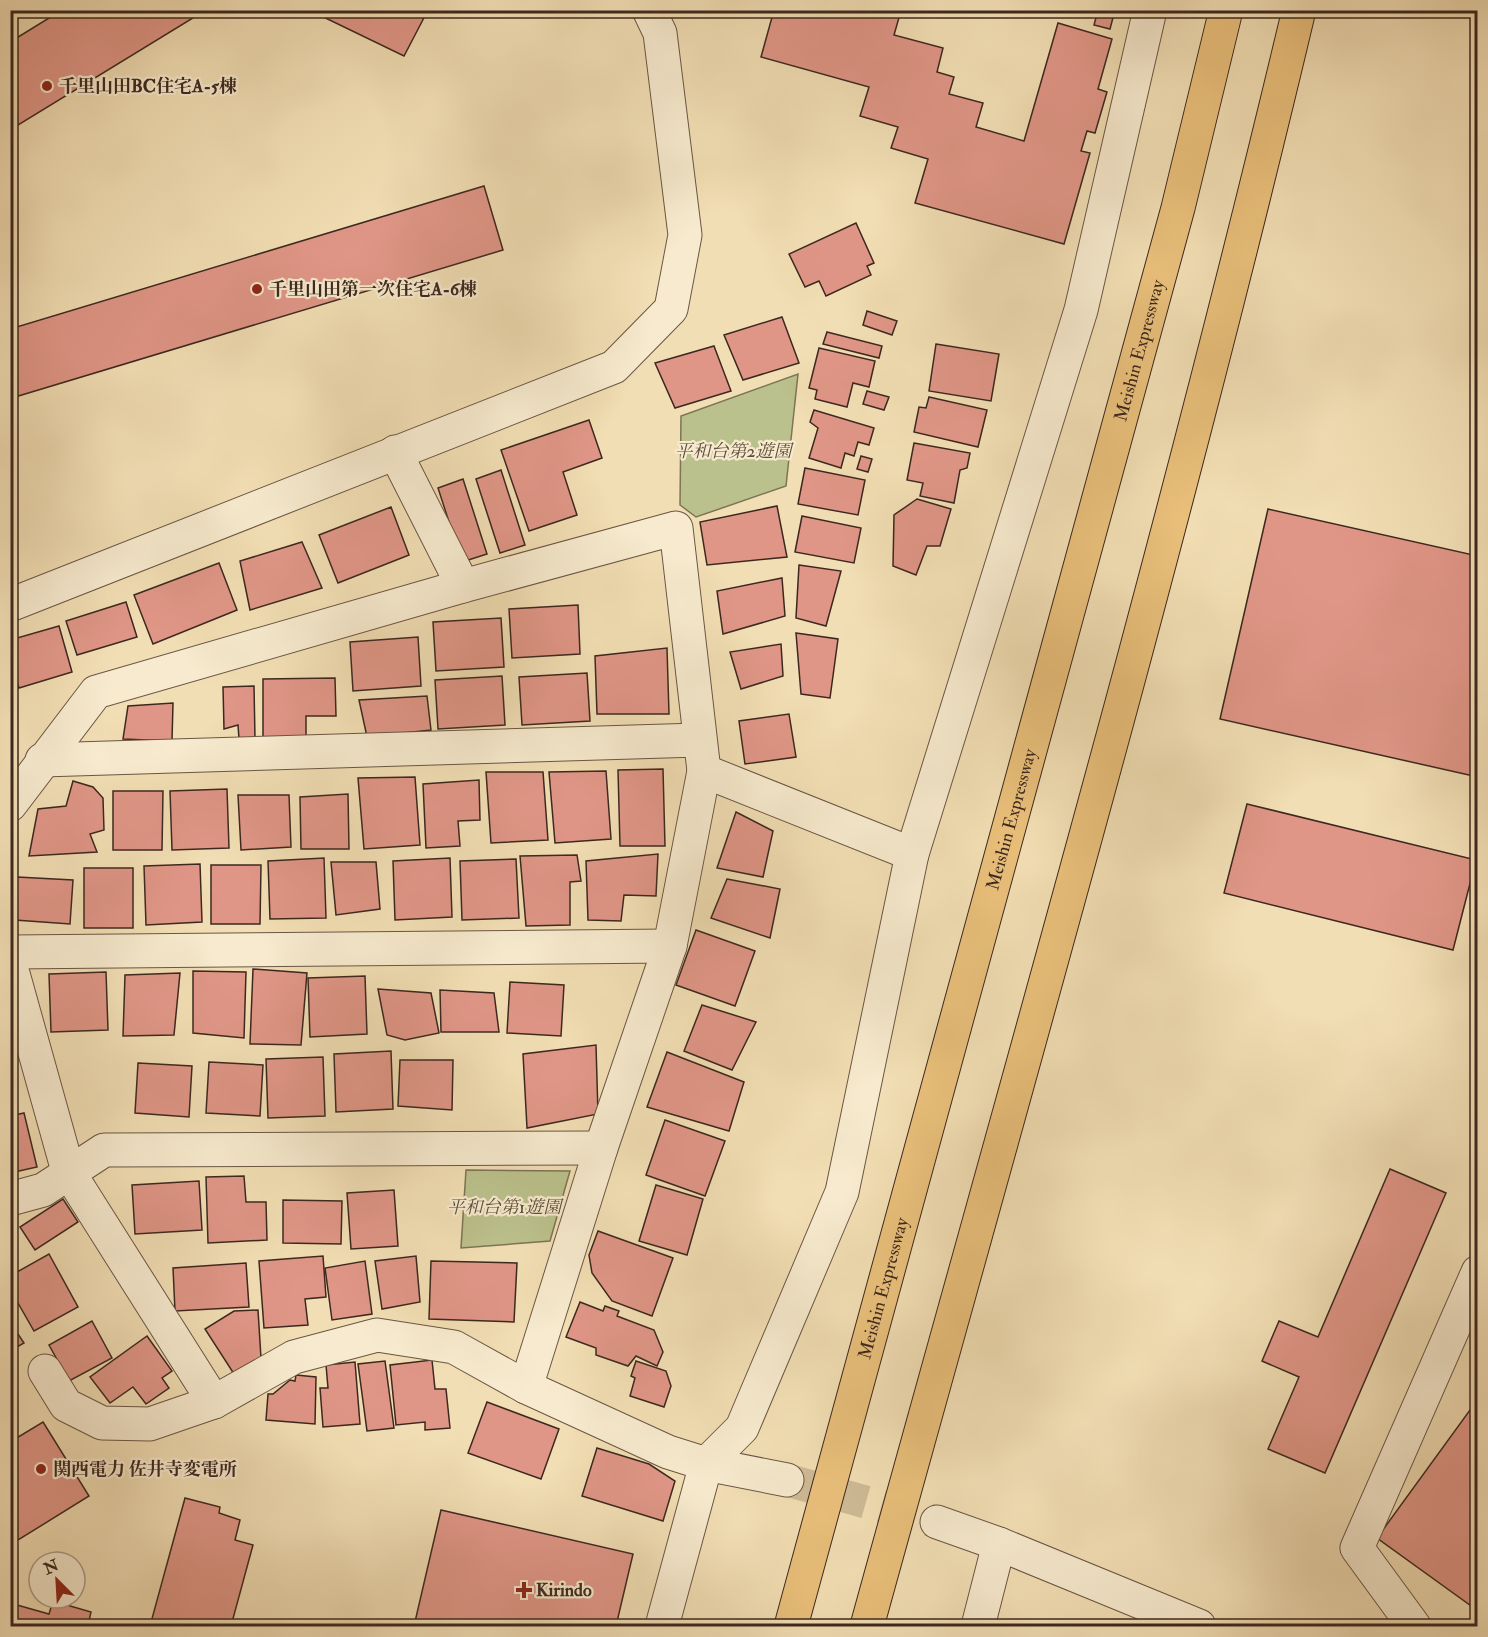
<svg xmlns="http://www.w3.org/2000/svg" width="1488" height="1637" font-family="'IM FELL Double Pica','Noto Serif JP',serif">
<rect width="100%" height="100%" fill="#f2deb4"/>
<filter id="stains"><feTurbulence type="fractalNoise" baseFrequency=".00333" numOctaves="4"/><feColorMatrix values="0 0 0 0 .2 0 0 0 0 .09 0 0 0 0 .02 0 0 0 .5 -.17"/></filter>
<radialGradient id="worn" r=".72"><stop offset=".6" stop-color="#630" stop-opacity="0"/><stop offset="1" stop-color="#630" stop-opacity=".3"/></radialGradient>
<g fill="#bbc18c" stroke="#7c7456" stroke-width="1.5">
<path d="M 798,374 L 786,486 L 696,517 L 680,505 L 681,416 Z"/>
<path d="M 466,1170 L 570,1171 L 550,1241 L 461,1248 Z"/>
</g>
<g fill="#e09687" stroke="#3c281f" stroke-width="1.5">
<path d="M 62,10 L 206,10 L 10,130 L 10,42 Z"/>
<path d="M 309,10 L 428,10 L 404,56 Z"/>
<path d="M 774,10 L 888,10 L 900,14 L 894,35 L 943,48 L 937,72 L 954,77 L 949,94 L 983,103 L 976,127 L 1024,141 L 1058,23 L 1112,39 L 1098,89 L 1107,92 L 1095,133 L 1087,131 L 1081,151 L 1090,153 L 1064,244 L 915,203 L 928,159 L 891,148 L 898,127 L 860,116 L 869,87 L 761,57 Z"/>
<path d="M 1098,10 L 1115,10 L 1110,29 L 1094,25 Z"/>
<path d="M 484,186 L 503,250 L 15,397 L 10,382 L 10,329 Z"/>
<path d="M 856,223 L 874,263 L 867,266 L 871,275 L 826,296 L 819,281 L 805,287 L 789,254 Z"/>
<path d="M 867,311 L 897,321 L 892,335 L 863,325 Z"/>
<path d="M 782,317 L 799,363 L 743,380 L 724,335 Z"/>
<path d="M 827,332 L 882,346 L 879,358 L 823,344 Z"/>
<path d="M 936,344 L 999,354 L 991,401 L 929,391 Z"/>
<path d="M 714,346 L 731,391 L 675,408 L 655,363 Z"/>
<path d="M 819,348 L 875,361 L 869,387 L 853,383 L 847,407 L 815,399 L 817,390 L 809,388 Z"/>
<path d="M 867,391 L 889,397 L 884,410 L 863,404 Z"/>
<path d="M 929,397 L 987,410 L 978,447 L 914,432 L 919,407 L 926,408 Z"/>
<path d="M 814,410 L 874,428 L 869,445 L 858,442 L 854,456 L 845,453 L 841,468 L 809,458 L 818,428 L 810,422 Z"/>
<path d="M 589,420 L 602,458 L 563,472 L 577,515 L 529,531 L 501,450 Z"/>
<path d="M 914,443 L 970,453 L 967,468 L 960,470 L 954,503 L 920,496 L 923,483 L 907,480 Z"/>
<path d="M 861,456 L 872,459 L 868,472 L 857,469 Z"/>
<path d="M 805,468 L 865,480 L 858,515 L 798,504 Z"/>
<path d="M 501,470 L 525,545 L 500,553 L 476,479 Z"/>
<path d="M 463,479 L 487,554 L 462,562 L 438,488 Z"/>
<path d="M 917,499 L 951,509 L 940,546 L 927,546 L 916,575 L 893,566 L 894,515 Z"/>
<path d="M 777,506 L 787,557 L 707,565 L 700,522 Z"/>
<path d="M 391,507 L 409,555 L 338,583 L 319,535 Z"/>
<path d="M 1268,509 L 1478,556 L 1478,777 L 1220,719 Z"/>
<path d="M 802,516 L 861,528 L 854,563 L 795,552 Z"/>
<path d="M 302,542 L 322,588 L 250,610 L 240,561 Z"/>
<path d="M 219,563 L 237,610 L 153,644 L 134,595 Z"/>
<path d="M 799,565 L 841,571 L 826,626 L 796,618 Z"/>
<path d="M 782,578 L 785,616 L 723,634 L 717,591 Z"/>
<path d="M 126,602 L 137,637 L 77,655 L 66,621 Z"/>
<path d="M 578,605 L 580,654 L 512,658 L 509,609 Z"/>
<path d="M 501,618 L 504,667 L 436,671 L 433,622 Z"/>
<path d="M 59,626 L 72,672 L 19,688 L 10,660 L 10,640 Z"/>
<path d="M 796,633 L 838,639 L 830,698 L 801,694 Z"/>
<path d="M 418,637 L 421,686 L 353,691 L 350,642 Z"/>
<path d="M 781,644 L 783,676 L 741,689 L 730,652 Z"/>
<path d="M 667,648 L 669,714 L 597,714 L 595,656 Z"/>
<path d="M 587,673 L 590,721 L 522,725 L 519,677 Z"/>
<path d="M 502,676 L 505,725 L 438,729 L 435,680 Z"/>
<path d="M 335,678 L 336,716 L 306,716 L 306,739 L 263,739 L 263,679 Z"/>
<path d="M 254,686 L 255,739 L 239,739 L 238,725 L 224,729 L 223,687 Z"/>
<path d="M 427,696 L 431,730 L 367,737 L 359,700 Z"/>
<path d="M 173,703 L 172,741 L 123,739 L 128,706 Z"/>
<path d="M 789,714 L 796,757 L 745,764 L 739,721 Z"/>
<path d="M 663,769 L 665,846 L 620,846 L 618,770 Z"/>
<path d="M 606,771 L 611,839 L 555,843 L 549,772 Z"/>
<path d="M 486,772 L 543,772 L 548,840 L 491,843 Z"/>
<path d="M 415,777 L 420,845 L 364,849 L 358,778 Z"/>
<path d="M 479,780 L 480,820 L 458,821 L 460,846 L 426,848 L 423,784 Z"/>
<path d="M 73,781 L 93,787 L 103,798 L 104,830 L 90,834 L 97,852 L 29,856 L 38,809 L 66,806 Z"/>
<path d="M 227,789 L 229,848 L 172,850 L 170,791 Z"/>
<path d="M 113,791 L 163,791 L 162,850 L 113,850 Z"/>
<path d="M 348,794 L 349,849 L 301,849 L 300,797 Z"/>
<path d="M 238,795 L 289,795 L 291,847 L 241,850 Z"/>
<path d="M 1247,804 L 1476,860 L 1453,950 L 1224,893 Z"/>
<path d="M 736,812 L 773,831 L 763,877 L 717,868 Z"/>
<path d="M 658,854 L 656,896 L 624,895 L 621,921 L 588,920 L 586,861 Z"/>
<path d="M 577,855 L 581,881 L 570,882 L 570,925 L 526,926 L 520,856 Z"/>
<path d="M 324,858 L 326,918 L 270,919 L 268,861 Z"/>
<path d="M 450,858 L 452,917 L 395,920 L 393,861 Z"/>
<path d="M 516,859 L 519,918 L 462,920 L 460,861 Z"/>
<path d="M 331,862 L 376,862 L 380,909 L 336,915 Z"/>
<path d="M 200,864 L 202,922 L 146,925 L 144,866 Z"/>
<path d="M 211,865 L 261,865 L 260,924 L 211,924 Z"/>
<rect x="84" y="868" width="49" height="60"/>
<path d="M 17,877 L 73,880 L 70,924 L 15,920 Z"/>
<path d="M 727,879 L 780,889 L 770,938 L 711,918 Z"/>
<path d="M 696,930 L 755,951 L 735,1006 L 676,985 Z"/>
<path d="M 253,969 L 307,973 L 301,1045 L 250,1044 Z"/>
<path d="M 193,971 L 246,972 L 244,1038 L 193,1033 Z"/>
<path d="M 106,972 L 108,1030 L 51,1032 L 49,974 Z"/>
<path d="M 180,973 L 174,1035 L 123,1036 L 125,975 Z"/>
<path d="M 365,976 L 367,1034 L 310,1037 L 308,978 Z"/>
<path d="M 510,982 L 564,985 L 561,1036 L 507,1033 Z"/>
<path d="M 378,989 L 431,993 L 439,1033 L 405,1040 L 387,1035 Z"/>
<path d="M 440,990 L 494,993 L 499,1032 L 441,1032 Z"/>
<path d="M 702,1005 L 756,1022 L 732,1070 L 684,1051 Z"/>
<path d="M 596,1045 L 598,1114 L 527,1128 L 523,1054 Z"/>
<path d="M 391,1051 L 393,1109 L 336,1112 L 334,1054 Z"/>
<path d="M 667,1052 L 744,1082 L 729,1131 L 647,1107 Z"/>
<path d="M 323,1057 L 325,1116 L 268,1118 L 266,1059 Z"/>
<path d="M 400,1060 L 453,1060 L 452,1110 L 398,1106 Z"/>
<path d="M 209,1062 L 263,1065 L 260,1116 L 206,1113 Z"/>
<path d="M 138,1063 L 192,1066 L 189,1117 L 135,1113 Z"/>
<path d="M 24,1113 L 37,1167 L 10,1173 L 10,1116 Z"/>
<path d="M 665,1120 L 725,1141 L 705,1196 L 646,1175 Z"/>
<path d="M 1390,1169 L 1446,1193 L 1325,1473 L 1268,1449 L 1299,1377 L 1262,1361 L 1279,1321 L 1318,1337 Z"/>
<path d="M 244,1176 L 246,1202 L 266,1202 L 267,1240 L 208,1243 L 206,1177 Z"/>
<path d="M 199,1181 L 202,1230 L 135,1234 L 132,1185 Z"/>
<path d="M 656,1185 L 703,1199 L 687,1255 L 639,1241 Z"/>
<path d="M 394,1190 L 398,1246 L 351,1249 L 347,1193 Z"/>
<path d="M 63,1199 L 78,1222 L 35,1250 L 20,1227 Z"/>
<path d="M 283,1200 L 342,1201 L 341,1244 L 283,1243 Z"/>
<path d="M 598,1231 L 673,1258 L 652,1316 L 612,1301 L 592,1273 L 589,1255 Z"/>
<path d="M 49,1254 L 78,1307 L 34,1331 L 10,1289 L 10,1276 Z"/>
<path d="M 323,1256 L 326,1297 L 305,1299 L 308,1325 L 264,1328 L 259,1261 Z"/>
<path d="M 416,1256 L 420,1302 L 382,1309 L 375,1261 Z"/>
<path d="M 365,1261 L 372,1314 L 332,1320 L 325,1268 Z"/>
<path d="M 431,1261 L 517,1263 L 514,1322 L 429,1319 Z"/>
<path d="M 246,1263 L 249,1307 L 175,1311 L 173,1268 Z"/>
<path d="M 580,1302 L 603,1311 L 605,1306 L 619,1311 L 617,1316 L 654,1330 L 663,1352 L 657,1366 L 636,1356 L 628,1366 L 596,1355 L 596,1348 L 566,1337 Z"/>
<path d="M 258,1310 L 261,1358 L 234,1374 L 205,1329 L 234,1311 Z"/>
<path d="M 92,1321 L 112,1358 L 69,1381 L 49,1345 Z"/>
<path d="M 10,1322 L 24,1343 L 10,1351 Z"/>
<path d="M 147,1336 L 172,1371 L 162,1378 L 169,1388 L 146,1404 L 133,1387 L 110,1403 L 90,1377 Z"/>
<path d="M 432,1360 L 435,1389 L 446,1389 L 450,1428 L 425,1430 L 425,1422 L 396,1425 L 390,1365 Z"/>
<path d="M 385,1361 L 394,1428 L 367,1431 L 358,1364 Z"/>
<path d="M 636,1361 L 666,1371 L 671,1386 L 664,1407 L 630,1396 L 635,1378 L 631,1376 Z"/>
<path d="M 355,1362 L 360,1424 L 323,1427 L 320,1388 L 328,1388 L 326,1365 Z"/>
<path d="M 296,1375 L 316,1377 L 315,1424 L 266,1420 L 268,1394 L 273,1394 L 290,1380 L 295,1381 Z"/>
<path d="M 1478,1399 L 1478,1603 L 1474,1608 L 1377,1538 Z"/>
<path d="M 487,1402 L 559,1429 L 541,1479 L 468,1453 Z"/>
<path d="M 43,1422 L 89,1496 L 10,1545 L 10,1442 Z"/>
<path d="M 597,1448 L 649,1464 L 675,1481 L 663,1521 L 582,1496 Z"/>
<path d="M 185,1498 L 220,1507 L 219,1513 L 240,1520 L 235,1540 L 253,1545 L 231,1626 L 150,1626 Z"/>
<path d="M 441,1510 L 633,1554 L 616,1626 L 414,1626 Z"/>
<path d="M 53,1601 L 91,1612 L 88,1625 L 92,1626 L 10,1626 L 10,1603 L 49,1614 Z"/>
<path d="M 1150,1617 L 1162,1626 L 1136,1626 L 1135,1620 Z"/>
</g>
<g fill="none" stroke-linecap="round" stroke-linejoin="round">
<path stroke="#ceba96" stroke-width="33" stroke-dasharray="33 16" stroke-linecap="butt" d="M 787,1480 L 937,1522"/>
<g stroke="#6a5644" stroke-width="35">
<g id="minor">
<path d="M 395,452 L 463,586"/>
<path d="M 10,605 L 614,367 L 671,309 L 685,235 L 660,33 L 649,10"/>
<path d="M 42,760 L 699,740"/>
<path d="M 704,771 L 912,854"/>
<path d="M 10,805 L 96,692 L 463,586 L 676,528 L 704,771 L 670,946 L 601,1148 L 526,1387"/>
<path d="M 10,952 L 670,946"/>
<path d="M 10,963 L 68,1171 L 214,1402"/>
<path d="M 10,1199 L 43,1190 L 104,1150 L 601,1148"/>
<path d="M 45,1371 L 66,1405 L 102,1423 L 150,1424 L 214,1402 L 294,1357 L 377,1335 L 454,1347 L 526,1387 L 668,1452 L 706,1464 L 787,1480"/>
<path d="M 937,1522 L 999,1544 L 1199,1626"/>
<path d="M 662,1626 L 706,1464 L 742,1428 L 842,1192 L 912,854 L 1081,310 L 1150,10"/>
<path d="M 978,1626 L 999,1544"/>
<path d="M 1414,1626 L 1357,1548 L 1478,1272"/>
</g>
</g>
<g stroke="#3c281f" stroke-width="35">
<g id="highway">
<path id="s1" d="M 791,1626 L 1178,208 L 1226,10"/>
<path d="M 867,1626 C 1015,1089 1170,553 1299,10"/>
</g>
</g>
<use href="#minor" stroke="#f7eace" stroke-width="33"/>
<use href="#highway" stroke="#e9bf7a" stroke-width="33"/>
</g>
<g fill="#8f2418" stroke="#f7eace" stroke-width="2">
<circle cx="47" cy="86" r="6"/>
<circle cx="257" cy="289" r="6"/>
<circle cx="41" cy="1469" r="6"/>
<path d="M521 1581h6v6h6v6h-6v6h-6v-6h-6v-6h6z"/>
</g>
<g text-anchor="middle" stroke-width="4.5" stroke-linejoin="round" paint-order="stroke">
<g font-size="18" font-weight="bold" fill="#3c281f" stroke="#f7eace" text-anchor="start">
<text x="59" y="92">千里山田BC住宅A-5棟</text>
<text x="269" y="295">千里山田第一次住宅A-6棟</text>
<text x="53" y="1475">関西電力 佐井寺変電所</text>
<text x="536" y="1596">Kirindo</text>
</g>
<g font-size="18" fill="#3c281f" stroke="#f7eace">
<text dy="6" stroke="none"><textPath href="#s1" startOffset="1322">Meishin Expressway</textPath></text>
<text dy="6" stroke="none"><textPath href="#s1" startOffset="836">Meishin Expressway</textPath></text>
<text dy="6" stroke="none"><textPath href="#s1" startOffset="350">Meishin Expressway</textPath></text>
</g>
<g font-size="18" font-style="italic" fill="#5c4e3a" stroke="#f7eace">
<text x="733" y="457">平和台第2遊園</text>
<text x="504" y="1213">平和台第1遊園</text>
</g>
</g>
<rect width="1488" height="1637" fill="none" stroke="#f2deb4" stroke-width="36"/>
<rect x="12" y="12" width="1464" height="1613" fill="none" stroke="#3c281f" stroke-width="3"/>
<rect x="18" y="18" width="1452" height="1601" fill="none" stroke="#3c281f" stroke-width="1.5"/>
<g transform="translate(57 1580) rotate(336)"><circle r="28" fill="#f7eace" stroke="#ac9c88" stroke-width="1.5"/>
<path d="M0-4.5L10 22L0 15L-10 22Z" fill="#8f2418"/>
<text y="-9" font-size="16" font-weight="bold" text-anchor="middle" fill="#3c281f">N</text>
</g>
<rect width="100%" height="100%" filter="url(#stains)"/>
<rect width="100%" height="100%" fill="url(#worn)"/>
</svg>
